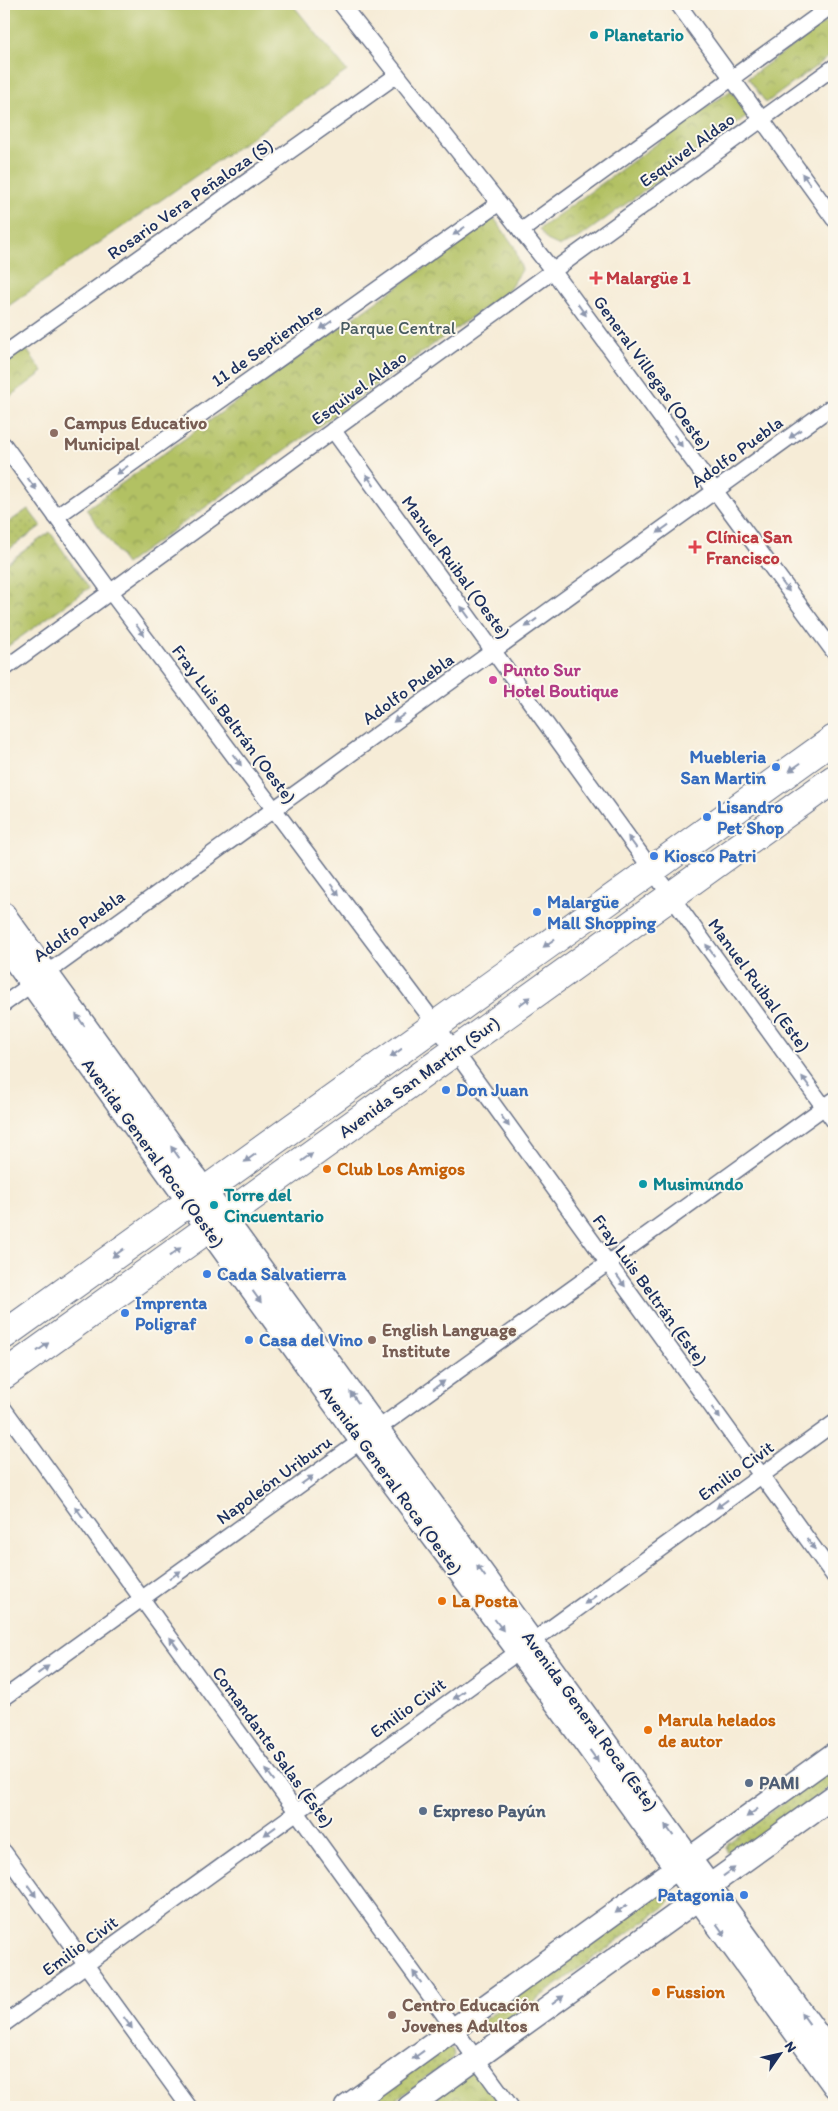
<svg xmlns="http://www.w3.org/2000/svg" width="838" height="2111" font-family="Itim,sans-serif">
<defs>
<pattern id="grass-dots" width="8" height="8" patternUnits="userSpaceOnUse" patternTransform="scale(1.25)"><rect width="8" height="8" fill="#b2c164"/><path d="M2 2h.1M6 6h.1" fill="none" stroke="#909d56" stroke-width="1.8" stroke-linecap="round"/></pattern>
<pattern id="park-crowns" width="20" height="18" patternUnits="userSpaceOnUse" patternTransform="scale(1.25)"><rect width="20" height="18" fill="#b2c164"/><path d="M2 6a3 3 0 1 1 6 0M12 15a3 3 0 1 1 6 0" fill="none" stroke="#909d56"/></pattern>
</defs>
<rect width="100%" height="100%" fill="#fbf7ec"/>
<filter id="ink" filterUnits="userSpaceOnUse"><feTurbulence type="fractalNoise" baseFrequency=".02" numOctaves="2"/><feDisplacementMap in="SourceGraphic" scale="10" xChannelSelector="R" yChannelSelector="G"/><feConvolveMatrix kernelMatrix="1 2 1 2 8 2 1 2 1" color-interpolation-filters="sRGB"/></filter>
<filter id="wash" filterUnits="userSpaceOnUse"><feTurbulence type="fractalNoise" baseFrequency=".0096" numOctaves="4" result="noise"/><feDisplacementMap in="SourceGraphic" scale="20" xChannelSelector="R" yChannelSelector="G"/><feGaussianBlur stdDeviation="1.12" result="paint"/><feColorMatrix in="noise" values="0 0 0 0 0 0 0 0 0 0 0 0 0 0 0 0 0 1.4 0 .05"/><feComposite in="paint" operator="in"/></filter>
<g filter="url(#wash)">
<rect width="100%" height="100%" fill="#f6ecd7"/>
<g fill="url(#grass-dots)" stroke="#667861">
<path d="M 28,509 L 41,526 L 4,553 L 4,521 L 9,522 Z"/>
<path d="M 834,1766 L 834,1784 L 737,1855 L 731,1855 L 727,1852 L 726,1847 L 729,1842 Z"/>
<path d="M 664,1892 L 669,1895 L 670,1900 L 667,1905 L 493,2031 L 487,2032 L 483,2029 L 482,2023 L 485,2019 L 659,1893 Z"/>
<path d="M 449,2047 L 453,2050 L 454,2055 L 451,2060 L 386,2107 L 361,2107 L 443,2048 Z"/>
</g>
<g fill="url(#park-crowns)" stroke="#667861">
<path d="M 834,16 L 834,53 L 766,103 L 748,78 Z"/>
<path d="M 731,90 L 749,115 L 576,240 L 560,246 L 547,240 L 539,229 Z"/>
<path d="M 494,218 L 514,246 L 522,270 L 508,291 L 126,564 L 86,509 Z"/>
<path d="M 24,346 L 43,372 L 4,401 L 4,361 Z"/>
<path d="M 50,532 L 89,588 L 4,649 L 4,565 Z"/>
<path d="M 475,2059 L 511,2107 L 409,2107 Z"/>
</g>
<path fill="#b2c164" stroke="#667861" d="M 4,4 L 292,4 L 347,71 L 4,309 Z"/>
</g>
<g filter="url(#ink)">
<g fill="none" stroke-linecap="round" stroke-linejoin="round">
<g stroke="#687188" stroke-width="18">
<g id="street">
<path d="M 341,4 L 553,271 L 834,652"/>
<path d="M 678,4 L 834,219"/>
<path d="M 521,231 L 834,4"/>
<path d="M 4,354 L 397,75"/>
<path d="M 333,430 L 834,1121"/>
<path d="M 4,445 L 110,591 L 436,1025 L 834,1576"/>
<path d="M 56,517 L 499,203"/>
<path d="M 4,669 L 834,67"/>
<path d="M 4,1004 L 834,405"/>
<path d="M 4,1409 L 511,2107"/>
<path d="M 4,1698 L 834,1100"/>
<path d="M 4,1852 L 189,2107"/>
<path d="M 4,2024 L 834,1423"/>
</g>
</g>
<g stroke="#687188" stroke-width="25">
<g id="secondary">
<path d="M 4,914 L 834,2057"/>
<path d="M 4,946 L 361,1441 L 519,1652 L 834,2086"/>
<path d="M 346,2107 L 834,1754"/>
<path d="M 409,2107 L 698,1899 L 709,1886 L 834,1796"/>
</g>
</g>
<g stroke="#687188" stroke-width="30">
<g id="highway">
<path d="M 4,1335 L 834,739"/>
<path d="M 4,1375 L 834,779"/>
</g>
</g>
<use href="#street" stroke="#fff" stroke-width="15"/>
<use href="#secondary" stroke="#fff" stroke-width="22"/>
<use href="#highway" stroke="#fff" stroke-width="28"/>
</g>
<defs><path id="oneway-solid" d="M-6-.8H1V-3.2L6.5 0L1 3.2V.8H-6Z" transform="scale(1.25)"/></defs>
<g fill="#8d97ae">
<use href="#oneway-solid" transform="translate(806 179) rotate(-126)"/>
<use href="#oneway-solid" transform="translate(459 231) rotate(145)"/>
<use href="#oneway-solid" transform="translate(582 310) rotate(54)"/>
<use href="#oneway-solid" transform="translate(326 325) rotate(145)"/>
<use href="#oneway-solid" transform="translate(795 434) rotate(144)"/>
<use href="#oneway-solid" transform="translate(678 441) rotate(54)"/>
<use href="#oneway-solid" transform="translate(122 470) rotate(145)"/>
<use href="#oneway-solid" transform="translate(370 480) rotate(-126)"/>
<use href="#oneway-solid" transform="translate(32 484) rotate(54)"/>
<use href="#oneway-solid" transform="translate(663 529) rotate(144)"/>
<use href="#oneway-solid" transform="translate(785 586) rotate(53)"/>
<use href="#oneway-solid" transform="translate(465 612) rotate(-126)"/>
<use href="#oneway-solid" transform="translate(531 623) rotate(144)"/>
<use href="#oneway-solid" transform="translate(140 630) rotate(53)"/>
<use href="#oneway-solid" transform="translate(399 718) rotate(144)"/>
<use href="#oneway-solid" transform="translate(237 760) rotate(53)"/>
<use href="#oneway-solid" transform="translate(795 767) rotate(145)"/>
<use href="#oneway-solid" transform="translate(632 842) rotate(-126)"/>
<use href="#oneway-solid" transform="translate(335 890) rotate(53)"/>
<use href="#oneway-solid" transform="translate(549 943) rotate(144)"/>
<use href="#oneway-solid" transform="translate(710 950) rotate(-126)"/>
<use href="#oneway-solid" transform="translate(525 1001) rotate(-36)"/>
<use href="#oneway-solid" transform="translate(80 1020) rotate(-126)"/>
<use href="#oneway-solid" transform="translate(396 1053) rotate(144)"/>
<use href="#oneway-solid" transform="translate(806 1082) rotate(-126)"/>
<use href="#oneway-solid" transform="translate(505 1121) rotate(54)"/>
<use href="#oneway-solid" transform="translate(175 1152) rotate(-126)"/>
<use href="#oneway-solid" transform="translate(307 1157) rotate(-36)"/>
<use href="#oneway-solid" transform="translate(250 1158) rotate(144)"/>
<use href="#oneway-solid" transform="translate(175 1252) rotate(-36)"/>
<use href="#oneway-solid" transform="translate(118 1253) rotate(144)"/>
<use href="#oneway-solid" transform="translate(621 1281) rotate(54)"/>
<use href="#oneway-solid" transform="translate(257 1297) rotate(54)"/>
<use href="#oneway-solid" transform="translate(43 1347) rotate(-36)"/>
<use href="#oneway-solid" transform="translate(439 1385) rotate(-36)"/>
<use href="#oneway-solid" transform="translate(354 1397) rotate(-126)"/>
<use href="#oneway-solid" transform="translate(716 1413) rotate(54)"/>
<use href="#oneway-solid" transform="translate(307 1480) rotate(-36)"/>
<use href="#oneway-solid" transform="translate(722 1504) rotate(144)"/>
<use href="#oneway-solid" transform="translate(79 1512) rotate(-126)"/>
<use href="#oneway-solid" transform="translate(811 1544) rotate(54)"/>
<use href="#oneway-solid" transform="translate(481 1571) rotate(-126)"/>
<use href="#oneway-solid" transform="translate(175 1575) rotate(-36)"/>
<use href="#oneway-solid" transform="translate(590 1600) rotate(144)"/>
<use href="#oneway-solid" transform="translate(499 1625) rotate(53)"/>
<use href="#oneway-solid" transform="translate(174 1643) rotate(-126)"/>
<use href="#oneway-solid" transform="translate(43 1670) rotate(-36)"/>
<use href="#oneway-solid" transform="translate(459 1695) rotate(144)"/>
<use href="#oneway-solid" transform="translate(594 1756) rotate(54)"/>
<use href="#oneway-solid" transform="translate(270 1775) rotate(-126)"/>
<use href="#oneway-solid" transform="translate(752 1813) rotate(144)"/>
<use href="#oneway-solid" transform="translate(669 1830) rotate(-126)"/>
<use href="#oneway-solid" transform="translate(270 1831) rotate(144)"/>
<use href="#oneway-solid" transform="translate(729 1872) rotate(-36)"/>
<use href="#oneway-solid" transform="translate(32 1891) rotate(54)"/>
<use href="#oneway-solid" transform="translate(621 1909) rotate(144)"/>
<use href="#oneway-solid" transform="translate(721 1930) rotate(54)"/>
<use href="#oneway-solid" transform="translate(417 1977) rotate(-126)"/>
<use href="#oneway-solid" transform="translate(558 2000) rotate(-36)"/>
<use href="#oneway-solid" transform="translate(805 2018) rotate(-126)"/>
<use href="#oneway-solid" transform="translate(128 2023) rotate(54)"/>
<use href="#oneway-solid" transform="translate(418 2055) rotate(144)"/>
</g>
</g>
<g fill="#0f9aa8" stroke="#fbf7ec" stroke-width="2">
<circle cx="594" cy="35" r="5"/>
<circle cx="643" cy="1184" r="5"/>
<circle cx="214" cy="1205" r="5"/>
</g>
<g fill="#e0444e" stroke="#fbf7ec" stroke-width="2">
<path d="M593.5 270.5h5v5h5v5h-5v5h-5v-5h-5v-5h5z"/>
<path d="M692.5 539.5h5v5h5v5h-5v5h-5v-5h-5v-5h5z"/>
</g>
<g fill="#8d6e63" stroke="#fbf7ec" stroke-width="2">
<circle cx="54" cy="433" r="5"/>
<circle cx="372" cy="1340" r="5"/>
<circle cx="392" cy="2015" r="5"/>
</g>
<circle fill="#d1479c" stroke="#fbf7ec" stroke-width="2" cx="493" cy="680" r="5"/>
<g fill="#3f7fe0" stroke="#fbf7ec" stroke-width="2">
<circle cx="776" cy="767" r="5"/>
<circle cx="707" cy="817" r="5"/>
<circle cx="654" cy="856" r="5"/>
<circle cx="537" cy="912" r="5"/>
<circle cx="446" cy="1090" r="5"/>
<circle cx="207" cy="1274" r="5"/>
<circle cx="125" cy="1313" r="5"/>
<circle cx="249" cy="1340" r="5"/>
<circle cx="744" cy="1895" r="5"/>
</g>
<g fill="#e8710a" stroke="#fbf7ec" stroke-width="2">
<circle cx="327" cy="1169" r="5"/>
<circle cx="442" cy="1601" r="5"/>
<circle cx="648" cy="1730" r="5"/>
<circle cx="656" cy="1992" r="5"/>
</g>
<g fill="#5c6f8a" stroke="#fbf7ec" stroke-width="2">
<circle cx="749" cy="1783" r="5"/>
<circle cx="423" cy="1811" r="5"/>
</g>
<g text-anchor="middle" stroke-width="4" stroke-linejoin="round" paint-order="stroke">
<g font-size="18" font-weight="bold" fill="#0d838f" stroke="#fbf7ec" text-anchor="start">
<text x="604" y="41">Planetario</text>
<text x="653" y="1190">Musimundo</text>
<text x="224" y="1201">Torre del<tspan x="224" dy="21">Cincuentario</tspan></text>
</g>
<g font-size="18" fill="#1b2f5e" stroke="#fbf7ec">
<text transform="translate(687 150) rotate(-36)" y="6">Esquivel Aldao</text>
<text transform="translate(190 199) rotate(-35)" y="6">Rosario Vera Peñaloza (S)</text>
<text transform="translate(267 345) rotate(-35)" y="6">11 de Septiembre</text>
<text transform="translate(652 373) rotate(54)" y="6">General Villegas (Oeste)</text>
<text transform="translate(359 388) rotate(-36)" y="6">Esquivel Aldao</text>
<text transform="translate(737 452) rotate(-36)" y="6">Adolfo Puebla</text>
<text transform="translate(456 567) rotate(54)" y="6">Manuel Ruibal (Oeste)</text>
<text transform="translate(408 689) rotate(-36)" y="6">Adolfo Puebla</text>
<text transform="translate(234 724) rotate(53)" y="6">Fray Luis Beltrán (Oeste)</text>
<text transform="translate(79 926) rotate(-36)" y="6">Adolfo Puebla</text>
<text transform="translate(759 985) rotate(54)" y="6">Manuel Ruibal (Este)</text>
<text transform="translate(419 1077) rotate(-36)" y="6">Avenida San Martín (Sur)</text>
<text transform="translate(153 1153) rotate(54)" y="6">Avenida General Roca (Oeste)</text>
<text transform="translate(650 1290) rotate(54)" y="6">Fray Luis Beltrán (Este)</text>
<text transform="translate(736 1471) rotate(-36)" y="6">Emilio Civit</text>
<text transform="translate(274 1480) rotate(-36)" y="6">Napoleón Uriburu</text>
<text transform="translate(391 1480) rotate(54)" y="6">Avenida General Roca (Oeste)</text>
<text transform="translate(408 1708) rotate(-36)" y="6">Emilio Civit</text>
<text transform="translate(590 1721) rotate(54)" y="6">Avenida General Roca (Este)</text>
<text transform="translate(273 1747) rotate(54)" y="6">Comandante Salas (Este)</text>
<text transform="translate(80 1946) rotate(-36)" y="6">Emilio Civit</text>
</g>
<g font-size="18" font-weight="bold" fill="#be3a42" stroke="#fbf7ec" text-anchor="start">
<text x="606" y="284">Malargüe 1</text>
<text x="706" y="543">Clínica San<tspan x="706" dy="21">Francisco</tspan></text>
</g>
<g font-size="18" fill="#485b60" stroke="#fbf7ec">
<text x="398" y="334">Parque Central</text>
</g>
<g font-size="18" font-weight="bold" fill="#785e54" stroke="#fbf7ec" text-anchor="start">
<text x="64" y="429">Campus Educativo<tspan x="64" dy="21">Municipal</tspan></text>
<text x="382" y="1336">English Language<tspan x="382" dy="21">Institute</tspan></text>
<text x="402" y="2011">Centro Educación<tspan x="402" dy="21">Jovenes Adultos</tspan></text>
</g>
<g font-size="18" font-weight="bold" fill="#b23c85" stroke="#fbf7ec" text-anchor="start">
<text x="503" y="676">Punto Sur<tspan x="503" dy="21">Hotel Boutique</tspan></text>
</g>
<g font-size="18" font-weight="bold" fill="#366cbe" stroke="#fbf7ec" text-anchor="start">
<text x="766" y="763" text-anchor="end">Muebleria<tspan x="766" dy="21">San Martin</tspan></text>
<text x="717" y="813">Lisandro<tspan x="717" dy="21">Pet Shop</tspan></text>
<text x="664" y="862">Kiosco Patri</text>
<text x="547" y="908">Malargüe<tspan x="547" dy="21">Mall Shopping</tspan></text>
<text x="456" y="1096">Don Juan</text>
<text x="217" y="1280">Cada Salvatierra</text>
<text x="135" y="1309">Imprenta<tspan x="135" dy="21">Poligraf</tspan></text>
<text x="259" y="1346">Casa del Vino</text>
<text x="734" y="1901" text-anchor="end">Patagonia</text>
</g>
<g font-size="18" font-weight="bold" fill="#c56008" stroke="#fbf7ec" text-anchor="start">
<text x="337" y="1175">Club Los Amigos</text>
<text x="452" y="1607">La Posta</text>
<text x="658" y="1726">Marula helados<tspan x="658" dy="21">de autor</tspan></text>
<text x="666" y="1998">Fussion</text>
</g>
<g font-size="18" font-weight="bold" fill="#4e5e75" stroke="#fbf7ec" text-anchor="start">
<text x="759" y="1789">PAMI</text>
<text x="433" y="1817">Expreso Payún</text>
</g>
</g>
<rect width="838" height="2111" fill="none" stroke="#fbf7ec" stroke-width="20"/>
<g transform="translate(780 2054) rotate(56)" stroke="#fbf7ec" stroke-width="4" paint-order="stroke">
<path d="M0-4L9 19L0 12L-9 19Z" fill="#1b2f5e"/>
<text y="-8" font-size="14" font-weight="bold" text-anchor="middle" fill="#1b2f5e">N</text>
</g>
</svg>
